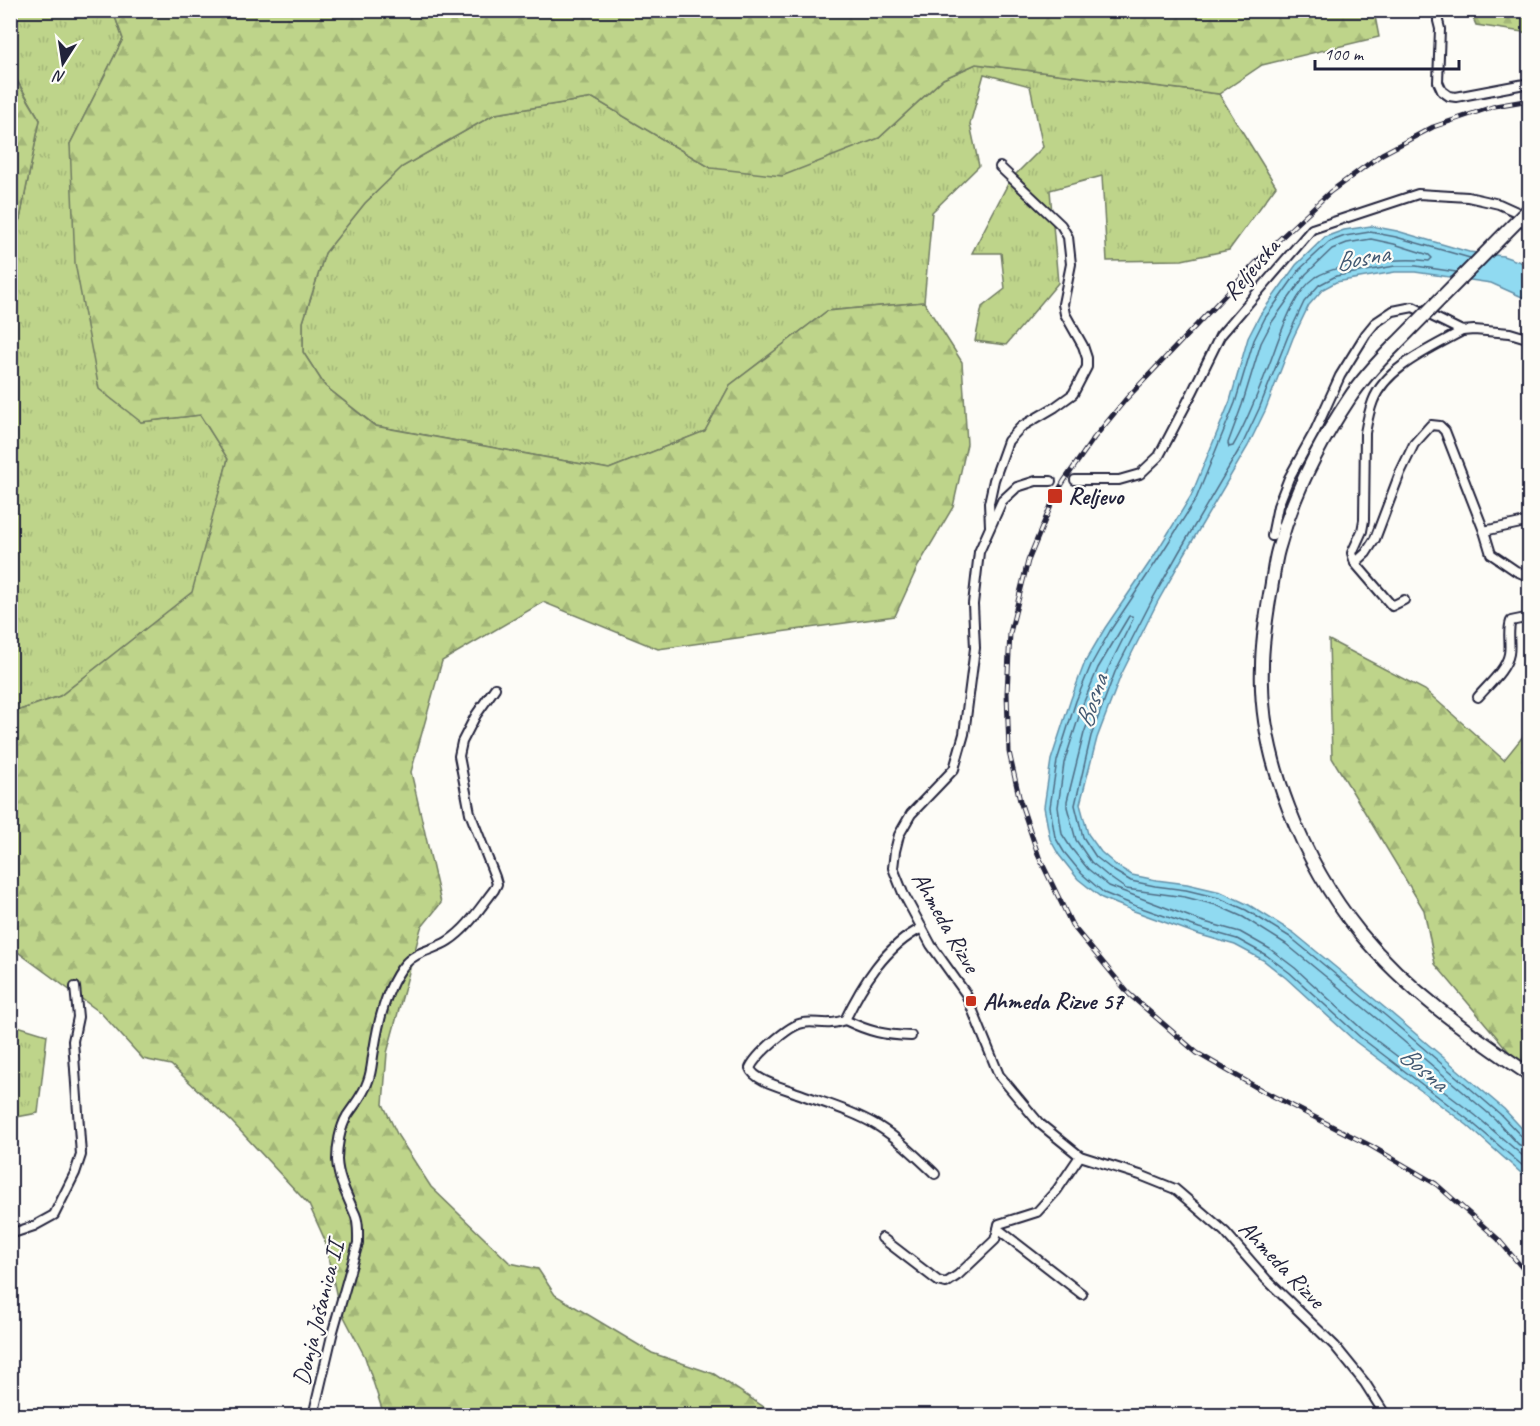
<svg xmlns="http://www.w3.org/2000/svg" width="1540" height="1426" font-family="Caveat,sans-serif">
<defs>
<pattern id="grass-tufts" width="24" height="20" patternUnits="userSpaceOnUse" patternTransform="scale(1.5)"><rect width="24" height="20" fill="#bed48a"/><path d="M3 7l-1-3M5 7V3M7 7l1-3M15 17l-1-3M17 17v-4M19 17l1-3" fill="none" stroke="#a3b678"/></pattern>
<pattern id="forest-firs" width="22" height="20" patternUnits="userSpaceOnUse" patternTransform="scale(1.5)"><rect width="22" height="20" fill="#bed48a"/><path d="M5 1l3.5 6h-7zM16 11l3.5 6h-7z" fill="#a3b678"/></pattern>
</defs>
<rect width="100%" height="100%" fill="#fdfcf7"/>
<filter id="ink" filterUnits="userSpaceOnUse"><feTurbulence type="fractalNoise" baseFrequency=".0167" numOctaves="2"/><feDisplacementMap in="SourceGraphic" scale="12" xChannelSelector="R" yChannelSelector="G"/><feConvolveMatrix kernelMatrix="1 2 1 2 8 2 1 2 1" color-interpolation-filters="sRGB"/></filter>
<g filter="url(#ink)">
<g fill="url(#grass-tufts)" stroke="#707b62" stroke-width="1.5">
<path d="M 11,11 L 113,11 L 123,39 L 70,144 L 141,422 L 200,415 L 228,459 L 193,592 L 60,696 L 11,713 L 11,233 L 20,219 L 40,120 L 11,70 Z"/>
<path d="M 976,64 L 1219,94 L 1276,186 L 1229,250 L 1182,260 L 1107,261 L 1102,176 L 1050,190 L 1058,283 L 1006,345 L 975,341 L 982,307 L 1005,289 L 1001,253 L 972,253 L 1010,180 L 1043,147 L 1030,86 L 984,74 L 970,124 L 979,166 L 932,212 L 924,302 L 827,311 L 730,385 L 705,431 L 609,469 L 376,426 L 325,386 L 303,352 L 303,322 L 325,253 L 365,203 L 402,167 L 495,114 L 593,98 L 711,168 L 879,138 L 943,79 Z"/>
<path d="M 11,1024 L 47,1035 L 38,1113 L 11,1118 Z"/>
</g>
<g fill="url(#forest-firs)" stroke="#707b62" stroke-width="1.5">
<path d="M 113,11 L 1374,11 L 1379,37 L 1262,65 L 1219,94 L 976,64 L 943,79 L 879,138 L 782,176 L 711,168 L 593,98 L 495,114 L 402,167 L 365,203 L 325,253 L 303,322 L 303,352 L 325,386 L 375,426 L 609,469 L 705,431 L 730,385 L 827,311 L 924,302 L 962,362 L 967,444 L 953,507 L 918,566 L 895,616 L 658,649 L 543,602 L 442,661 L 411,772 L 441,903 L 421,928 L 387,1053 L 383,1104 L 398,1136 L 431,1187 L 510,1263 L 538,1269 L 555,1295 L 652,1353 L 714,1374 L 776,1415 L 384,1415 L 365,1357 L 339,1307 L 324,1238 L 309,1205 L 232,1122 L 171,1065 L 143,1059 L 101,1013 L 11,947 L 11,713 L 60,696 L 192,592 L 228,459 L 200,415 L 141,422 L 99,389 L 75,263 L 70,144 L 123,39 Z"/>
<path d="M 1470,11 L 1529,11 L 1529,33 L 1476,25 Z"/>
<path d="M 10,70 L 40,120 L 20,219 L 11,233 Z"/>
<path d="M 1329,640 L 1425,690 L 1504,760 L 1528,730 L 1529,730 L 1529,1068 L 1511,1054 L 1435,964 L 1424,910 L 1332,758 Z"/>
</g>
<path fill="#90daf1" stroke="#6490a8" stroke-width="1.5" d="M 1371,226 L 1397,231 L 1469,252 L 1503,256 L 1529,265 L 1529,300 L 1491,283 L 1415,272 L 1395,272 L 1336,282 L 1323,289 L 1309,305 L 1293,338 L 1265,411 L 1248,446 L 1184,555 L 1157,603 L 1121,675 L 1097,738 L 1080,804 L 1088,834 L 1101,852 L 1117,866 L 1132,875 L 1156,880 L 1187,884 L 1221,892 L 1249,905 L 1294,933 L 1390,1012 L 1504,1109 L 1529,1136 L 1529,1180 L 1467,1125 L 1356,1042 L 1286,978 L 1263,960 L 1235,945 L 1197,934 L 1134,911 L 1102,898 L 1078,879 L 1059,855 L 1050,839 L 1044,807 L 1051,760 L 1071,699 L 1085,662 L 1105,628 L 1154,556 L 1191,496 L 1230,401 L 1248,338 L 1260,315 L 1296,265 L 1325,237 L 1344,230 Z"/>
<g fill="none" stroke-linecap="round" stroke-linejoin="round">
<g stroke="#4e6c84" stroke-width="1.5">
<path d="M 1371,239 L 1394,244 L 1429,255 L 1432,258 L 1429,261 C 1407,258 1387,260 1365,264 C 1348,266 1331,268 1316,277 C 1291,294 1278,343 1267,370 C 1257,395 1247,422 1233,446 L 1229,447 L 1228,443 L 1242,405 L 1261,343 L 1272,322 L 1306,274 L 1332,249 L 1347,243 Z"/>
<path d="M 1470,258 L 1396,237 L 1370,232 L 1345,236 L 1329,242 L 1300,269 L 1265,318 L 1254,340 L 1235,403 L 1196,499 L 1158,559 L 1110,631 L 1091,665 L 1076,701 L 1057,761 L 1050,807 L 1055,837 L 1064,852 L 1082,874 L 1104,893 L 1136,906 L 1199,928 L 1237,939 L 1266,955 L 1290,973 L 1360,1037 L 1470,1121 L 1530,1172"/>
<path d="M 1456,272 L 1416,266 L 1395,266 L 1336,276 L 1319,285 L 1304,302 L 1288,336 L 1259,409 L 1243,443 L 1179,552 L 1152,600 L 1115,672 L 1091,736 L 1075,805 L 1083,837 L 1096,857 L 1114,871 L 1131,881 L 1155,886 L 1186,890 L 1219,898 L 1246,910 L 1290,937 L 1386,1016 L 1500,1114 L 1523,1138 L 1530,1140"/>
<path d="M 1530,1147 L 1523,1147 L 1518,1144 L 1495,1119 L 1381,1022 L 1286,944 L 1243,917 L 1216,905 L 1185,897 L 1126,889 L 1109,877 L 1091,862 L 1076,840 L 1067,807 L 1067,801 L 1084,733 L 1108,669 L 1133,619 L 1132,616 L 1129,616 L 1098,668 L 1083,704 L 1064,763 L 1058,807 L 1062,834 L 1071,848 L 1088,869 L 1109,886 L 1201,921 L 1240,932 L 1270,949 L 1295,968 L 1365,1032 L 1475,1115 L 1530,1162"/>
</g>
<g stroke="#22223b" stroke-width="12">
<g id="street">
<path d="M 1438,10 L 1438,21 L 1440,29 L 1438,82 L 1442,91 L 1449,96 L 1456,97 L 1530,83"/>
<path d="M 1075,480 L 1119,480 L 1140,474 L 1159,456 L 1192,393 L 1220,336 L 1312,229 L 1418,194 L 1468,197 L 1499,204 L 1530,218"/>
<path d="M 1051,481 L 1036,481 L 1017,487 L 1002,501 L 979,552 L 973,604 L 975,648 L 964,734 L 954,769 L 911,814 L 899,835 L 895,851 L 893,868 L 903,893 L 931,945 L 966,994 L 999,1075 L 1039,1123 L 1080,1156 L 1140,1175 L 1175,1189 L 1225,1232 L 1266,1279 L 1335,1346 L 1365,1383 L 1386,1416"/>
<path d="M 990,526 L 989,503 L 994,480 L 1008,441 L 1021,427 L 1055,407 L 1073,394 L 1087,367 L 1087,358 L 1083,346 L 1065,314 L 1063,304 L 1071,264 L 1068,237 L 1061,225 L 1000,167"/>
<path d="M 1484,531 L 1530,521"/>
<path d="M 1272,536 L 1278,506 L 1289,478 L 1315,431 L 1340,376 L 1366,334 L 1375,323 L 1393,311 L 1413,307 L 1462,331 L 1474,330 L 1510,333 L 1530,339"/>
<path d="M 1355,563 L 1366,553 L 1375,539 L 1400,473 L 1414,444 L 1431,425 L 1440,426 L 1445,431 L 1484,531 L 1491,554 L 1516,571 L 1530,577"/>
<path d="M 1404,600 L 1392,606 L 1355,563 L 1352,553 L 1362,531 L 1364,520 L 1365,433 C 1367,422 1369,411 1373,401 C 1386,367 1432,348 1462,331"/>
<path d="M 1478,697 C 1488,685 1506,670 1509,654 C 1511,643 1507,632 1511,621 L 1530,617"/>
<path d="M 922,928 C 885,946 862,985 845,1020 C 841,1021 836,1023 831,1023 C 822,1024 812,1021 803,1023 C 789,1025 756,1055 750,1068 C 754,1081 785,1088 797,1093 C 824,1103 853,1111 878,1126 C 899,1139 917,1157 935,1174"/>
<path d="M 845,1020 C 870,1032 884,1035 911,1036"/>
<path d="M 1080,1156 L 1057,1190 L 1037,1212 L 999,1224 L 998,1229 L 1082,1294"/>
<path d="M 10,1234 L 34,1226 L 54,1215 L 75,1173 L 81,1155 L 73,1041 L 78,1017 L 75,987"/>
<path d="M 882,1238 L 938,1281 L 946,1283 L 958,1275 L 995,1240 L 998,1229"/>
<path d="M 313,1416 L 333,1331 L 358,1243 C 358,1233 359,1221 354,1212 C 347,1195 338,1179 337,1160 C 337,1146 340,1128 347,1116 C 354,1105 364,1094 368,1081 C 372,1071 372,1060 374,1050 C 378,1024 387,985 405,964 C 416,951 434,950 448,941 C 467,929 480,908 494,890 L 497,884 L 495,877 L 470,813 L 459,756 L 462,742 L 476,715 L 495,688"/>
</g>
</g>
<g stroke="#22223b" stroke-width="16">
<path id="primary" d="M 1396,344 C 1379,361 1362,379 1349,399 C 1319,444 1292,498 1278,550 C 1274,564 1273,580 1270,594 C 1266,618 1262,642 1262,666 C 1258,757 1304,864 1360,933 C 1408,991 1468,1033 1530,1075"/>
</g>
<use href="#street" stroke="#fdfcf7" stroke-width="8"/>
<use href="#primary" stroke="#fdfcf7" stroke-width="12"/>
<g stroke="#22223b" stroke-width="5">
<path id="rail" d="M 1530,100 L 1495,106 L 1433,127 L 1382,154 L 1330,192 L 1268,250 L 1126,399 L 1094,438 L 1064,481 L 1055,496 L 1028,561 L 1010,633 L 1007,693 L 1009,752 L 1020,801 L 1039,857 L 1072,925 L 1129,994 L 1197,1053 L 1263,1091 L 1371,1146 L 1436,1184 L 1498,1239 L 1530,1277"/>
</g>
<use href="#rail" stroke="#fdfcf7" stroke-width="3" stroke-dasharray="9" stroke-linecap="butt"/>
<g stroke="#22223b" stroke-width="16" stroke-linecap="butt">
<path id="primary-bridge" d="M 1396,344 L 1530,208"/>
</g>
<use href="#primary-bridge" stroke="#fdfcf7" stroke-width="12"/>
</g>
</g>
<g fill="#c8321e" stroke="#fdfcf7" stroke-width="2">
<rect x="1047" y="488" width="16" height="16" rx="3"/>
<rect x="965" y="995" width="12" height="12" rx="3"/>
</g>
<g text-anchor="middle" stroke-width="4.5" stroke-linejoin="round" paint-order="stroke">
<g font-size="24" fill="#22223b" stroke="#fdfcf7">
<text transform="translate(1251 269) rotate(-49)" y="8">Reljevska</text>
<text transform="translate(946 922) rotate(60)" y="8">Ahmeda Rizve</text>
<text transform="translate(1282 1264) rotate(46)" y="8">Ahmeda Rizve</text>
<text transform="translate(318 1313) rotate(-76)" y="8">Donja Jošanica II</text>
</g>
<g font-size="24" font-weight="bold" fill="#22223b" stroke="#fdfcf7" text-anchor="start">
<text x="1068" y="504">Reljevo</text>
<text x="983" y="1009">Ahmeda Rizve 57</text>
</g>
<g font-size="26" font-style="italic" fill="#435972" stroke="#fdfcf7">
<text transform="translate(1362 257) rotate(-10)" y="9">Bosna</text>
<text transform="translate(1091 701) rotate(-71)" y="9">Bosna</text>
<text transform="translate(1424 1068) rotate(40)" y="9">Bosna</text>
</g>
</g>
<rect width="1540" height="1426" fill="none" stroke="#fdfcf7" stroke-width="36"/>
<rect x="18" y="18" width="1504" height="1390" fill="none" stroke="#22223b" stroke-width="2" filter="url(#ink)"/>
<g transform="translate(63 63) rotate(192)" stroke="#fdfcf7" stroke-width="4.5" paint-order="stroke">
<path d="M0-4.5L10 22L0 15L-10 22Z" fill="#22223b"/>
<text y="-9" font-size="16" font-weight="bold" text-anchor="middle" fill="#22223b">N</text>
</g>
<path d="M1315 60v9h144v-9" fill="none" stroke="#22223b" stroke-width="3"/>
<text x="1324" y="60" font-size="18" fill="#22223b" stroke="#fdfcf7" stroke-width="4.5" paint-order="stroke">100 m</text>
</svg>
